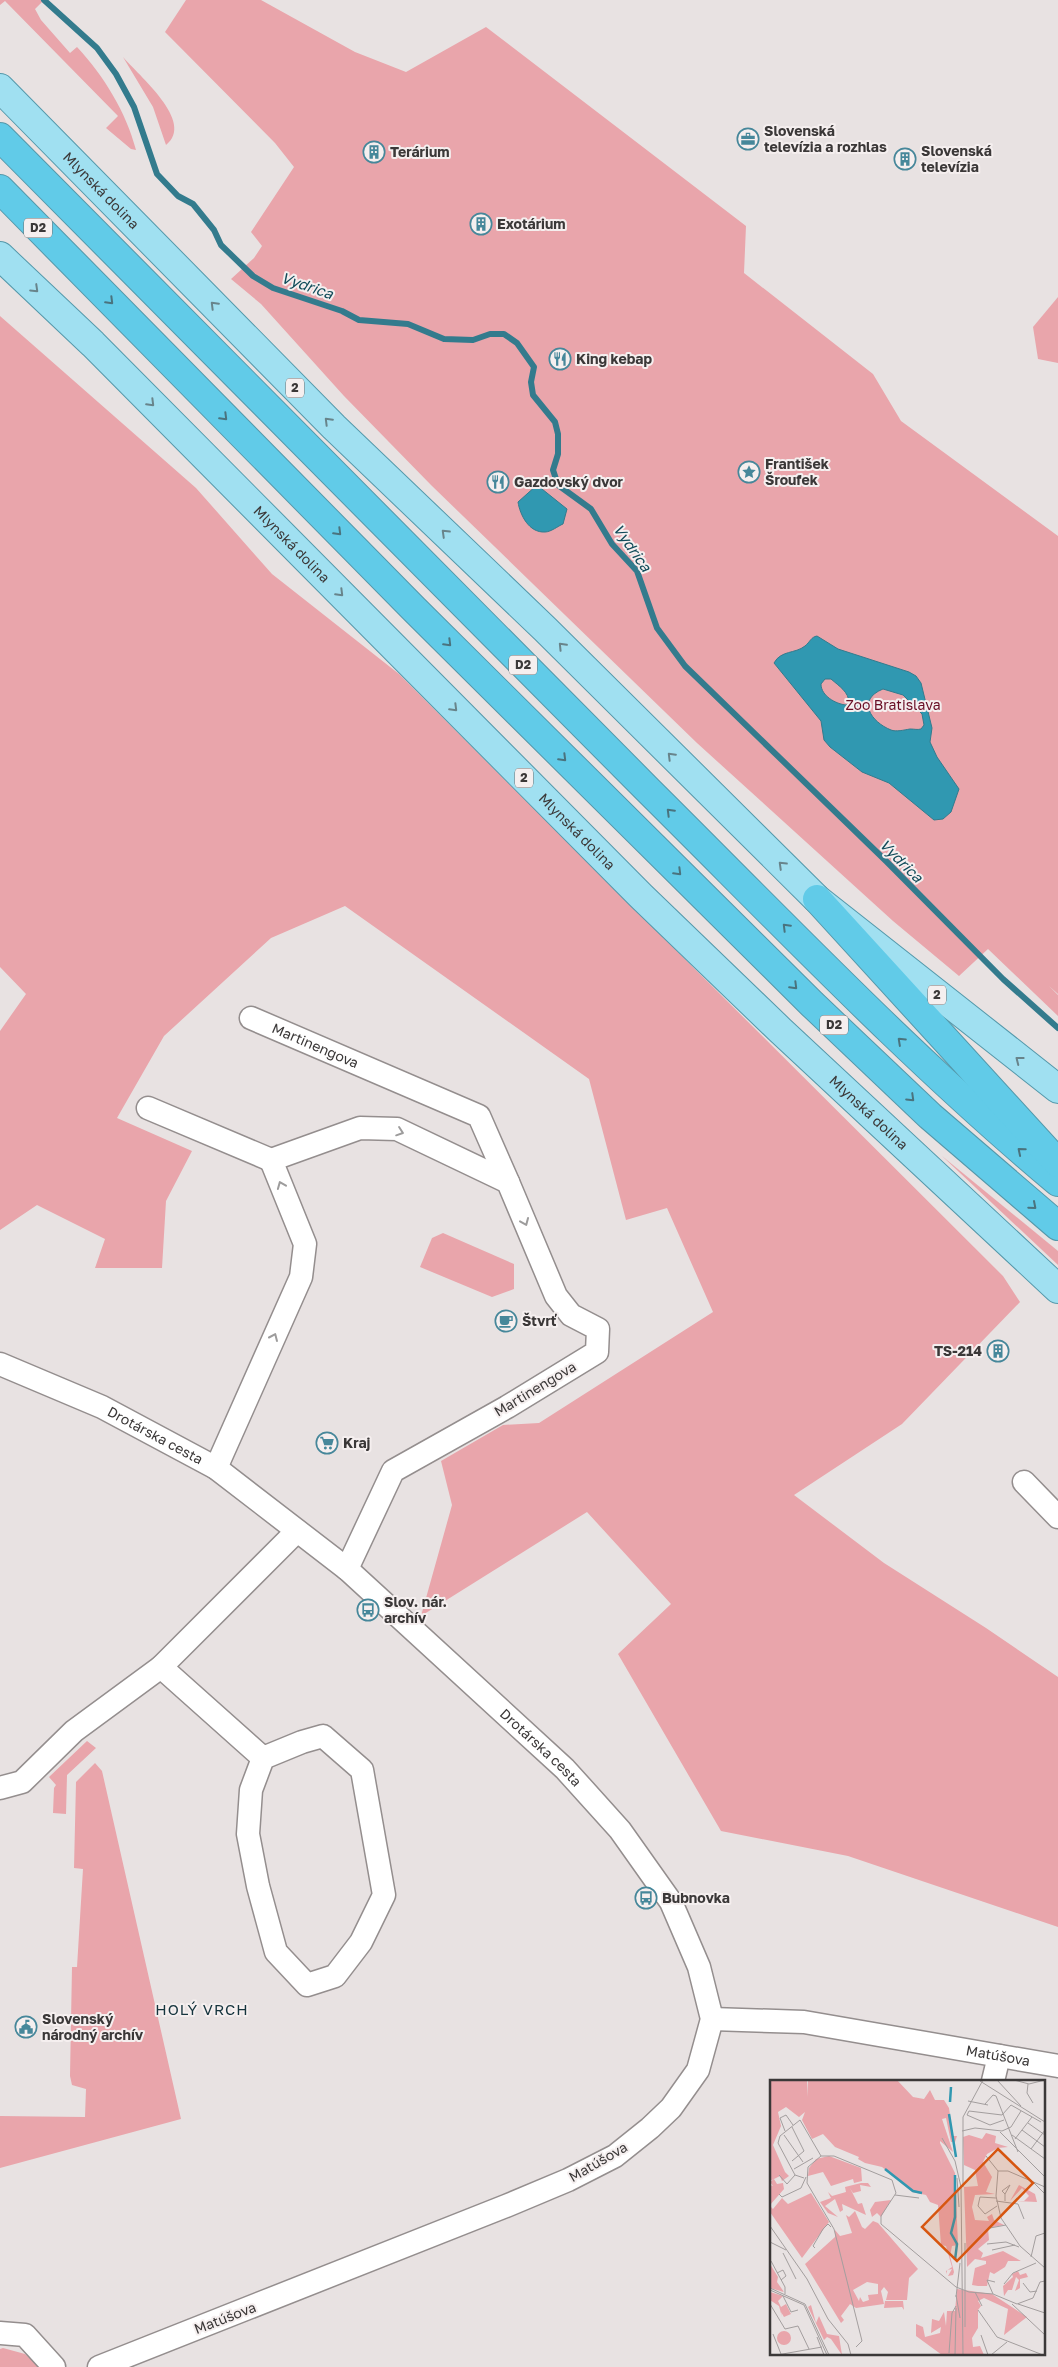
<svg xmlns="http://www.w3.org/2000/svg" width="1058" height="2367" font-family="'Golos Text',sans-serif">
<rect width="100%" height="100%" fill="#e8e2e2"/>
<g fill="#e9a5ab">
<path d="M 0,0 L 44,0 L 35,9 L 41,20 L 70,53 L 77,47 C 104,76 126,112 136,150 L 131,149 L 106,128 L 118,116 L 5,1 L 0,5 Z"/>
<path d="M 186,0 L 261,0 L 355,52 L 406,72 L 486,27 L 746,226 L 744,273 L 873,374 L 901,421 L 1058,536 L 1058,994 L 1049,986 L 1058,995 L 1058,1016 L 988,949 L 959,976 L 893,921 L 697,743 L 431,485 L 344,396 L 261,304 L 231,279 L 254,258 L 262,246 L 251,232 L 294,167 L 275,143 L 165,32 Z"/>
<path d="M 123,57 C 138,75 196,122 166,145 L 153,107 Z"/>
<path d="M 1058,297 L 1058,363 L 1038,359 L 1033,327 Z"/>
<path d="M 0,316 L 196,488 L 272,574 L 399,674 L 1003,1276 L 1020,1302 L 902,1424 L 794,1495 L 884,1563 L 986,1628 L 1058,1677 L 1058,1927 L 848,1856 L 721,1831 L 618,1654 L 671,1604 L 587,1512 L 421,1616 L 452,1505 L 441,1461 L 503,1425 L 539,1423 L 713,1312 L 667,1208 L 626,1220 L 589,1079 L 345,906 L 271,938 L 164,1036 L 117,1118 L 192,1151 L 166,1201 L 162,1268 L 95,1268 L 105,1239 L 37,1205 L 0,1230 L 0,1031 L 26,994 L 0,967 Z"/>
<path d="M 942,1156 L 1058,1251 L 1058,1265 Z"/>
<path d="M 443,1233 L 514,1264 L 514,1289 L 492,1297 L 420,1267 L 432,1238 Z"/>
<path d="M 87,1741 L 96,1748 L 67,1775 L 66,1814 L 53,1813 L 54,1788 L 56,1785 L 49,1777 Z"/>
<path d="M 95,1763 L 102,1771 L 181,2119 L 0,2168 L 0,2116 L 85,2117 L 86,2089 L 72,2085 L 70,2076 L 72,1967 L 77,1967 L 83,1869 L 74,1868 L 76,1782 Z"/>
<path d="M 3,2348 L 25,2354 L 40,2367 L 0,2367 L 0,2349 Z"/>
</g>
<g fill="#3098b1" stroke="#337b8d" fill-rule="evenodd">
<path d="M 537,485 L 567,509 L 563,524 C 558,526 551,532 545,532 C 529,533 520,515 518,502 Z"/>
<path d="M 817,636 L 838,649 L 909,672 L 916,676 L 921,683 L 932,728 L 930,742 L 937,757 L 959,789 L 951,812 L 943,819 L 934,820 L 889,783 L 862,772 L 830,747 L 824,740 L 821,721 L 774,663 C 781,650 795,654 805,646 C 810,642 811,637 817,636 ZM 825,679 L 831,679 C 839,686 849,692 849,703 L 846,705 C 836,704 821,696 821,684 ZM 883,689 L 903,695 L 922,714 L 924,725 L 921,729 C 917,730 915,729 910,729 C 904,730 896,732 891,730 C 871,722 856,700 883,689 Z"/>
</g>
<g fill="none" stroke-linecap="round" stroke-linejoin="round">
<path stroke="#337b8d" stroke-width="6" d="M 44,0 L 97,48 L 116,74 L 134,107 L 157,174 L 178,196 L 193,204 L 214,230 L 221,245 L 253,276 L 273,288 L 342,311 L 359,320 L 408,324 L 444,339 L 473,340 L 490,334 L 504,334 L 517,343 L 534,367 L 531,382 L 533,395 L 555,422 L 558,434 L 558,454 L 553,470 L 558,485 L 591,509 L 612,544 L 637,571 L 657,628 L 685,666 L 886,861 L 1003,979 L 1058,1028"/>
<g stroke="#948e8e" stroke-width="25">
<g id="street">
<path id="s1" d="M 251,1018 L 479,1116 L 508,1182"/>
<path d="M 148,1108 L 271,1160"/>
<path id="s2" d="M 0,1364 L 102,1407 L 216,1468 L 347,1569 L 565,1769 L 620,1830 L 671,1902 L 699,1967 L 712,2019 L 698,2070 L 671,2108 L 650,2128 L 615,2156 L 568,2180 L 506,2206 L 99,2367"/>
<path d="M 216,1468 L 301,1277 L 305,1244 L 271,1160 L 360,1128 L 397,1129 L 508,1182 L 556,1296 L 571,1315 L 598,1329 L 597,1352 L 507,1407 L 393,1471 L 347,1569"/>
<path d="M 1024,1482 L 1058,1517"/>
<path d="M 161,1667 L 263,1758 L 251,1790 L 248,1834 L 258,1886 L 276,1952 L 307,1985 L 335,1976 L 361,1942 L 384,1895 L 362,1770 L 323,1736 L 302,1742 L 263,1758"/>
<path d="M 0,1788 L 22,1782 L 74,1731 L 161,1667 L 297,1531"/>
<path id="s3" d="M 712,2019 L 804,2022 L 1058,2066"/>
<path d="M 993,2081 L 999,2056"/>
<path d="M 0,2333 L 25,2335 L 54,2367"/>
</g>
</g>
<g stroke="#5498aa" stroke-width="30">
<g id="primary">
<path id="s4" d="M 0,88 L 334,427 L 545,629 L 817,899 L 1058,1089"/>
<path id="s5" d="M 0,256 L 93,344 L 641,896 L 780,1030 L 1058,1289"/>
</g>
</g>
<g stroke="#5498aa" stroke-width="30">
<g id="highway">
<path d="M 0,137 C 215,355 431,573 648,790 C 782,923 913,1061 1058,1182"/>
<path d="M 0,189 L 414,609 L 812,1004 L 930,1116 L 1058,1226"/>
<path d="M 817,899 L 1058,1163"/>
</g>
</g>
<use href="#street" stroke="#fff" stroke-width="22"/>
<use href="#primary" stroke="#a0e0f1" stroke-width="28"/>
<use href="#highway" stroke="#61cbe8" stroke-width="28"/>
</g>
<defs><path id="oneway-chevron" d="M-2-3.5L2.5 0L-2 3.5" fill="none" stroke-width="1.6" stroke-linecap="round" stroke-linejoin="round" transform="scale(1.25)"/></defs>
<g stroke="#68848b">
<use href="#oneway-chevron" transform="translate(35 289) rotate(44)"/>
<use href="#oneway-chevron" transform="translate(214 305) rotate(-135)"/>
<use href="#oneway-chevron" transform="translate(151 403) rotate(45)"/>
<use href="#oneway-chevron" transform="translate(328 421) rotate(-135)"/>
<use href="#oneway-chevron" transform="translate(445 533) rotate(-136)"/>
<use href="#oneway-chevron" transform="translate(340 593) rotate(45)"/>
<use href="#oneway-chevron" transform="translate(562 646) rotate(-134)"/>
<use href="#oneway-chevron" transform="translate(454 708) rotate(45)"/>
<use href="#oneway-chevron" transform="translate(671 756) rotate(-135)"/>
<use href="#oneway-chevron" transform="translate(782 865) rotate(-136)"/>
<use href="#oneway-chevron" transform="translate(1019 1060) rotate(-142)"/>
</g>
<g stroke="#4a737e">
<use href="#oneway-chevron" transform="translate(110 301) rotate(45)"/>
<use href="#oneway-chevron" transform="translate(224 417) rotate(45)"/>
<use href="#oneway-chevron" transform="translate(338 532) rotate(45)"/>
<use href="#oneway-chevron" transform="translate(448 643) rotate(45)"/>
<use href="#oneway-chevron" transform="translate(563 758) rotate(45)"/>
<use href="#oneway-chevron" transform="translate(670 812) rotate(-135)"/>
<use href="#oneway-chevron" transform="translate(678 872) rotate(45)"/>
<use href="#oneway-chevron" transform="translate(786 927) rotate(-135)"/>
<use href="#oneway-chevron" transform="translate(794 986) rotate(45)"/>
<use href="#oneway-chevron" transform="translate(901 1041) rotate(-137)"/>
<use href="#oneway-chevron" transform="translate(911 1098) rotate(44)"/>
<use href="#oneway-chevron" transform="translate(1021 1151) rotate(-140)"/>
<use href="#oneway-chevron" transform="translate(1033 1206) rotate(41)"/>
</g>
<g stroke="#9d9c9c">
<use href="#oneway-chevron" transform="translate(400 1132) rotate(19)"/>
<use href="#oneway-chevron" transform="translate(281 1185) rotate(-112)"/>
<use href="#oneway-chevron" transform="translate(525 1222) rotate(67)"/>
<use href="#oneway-chevron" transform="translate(274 1337) rotate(-66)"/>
</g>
<defs>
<g id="office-ring" transform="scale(1.125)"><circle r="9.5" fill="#f5efef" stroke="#46879a" stroke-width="1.5"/><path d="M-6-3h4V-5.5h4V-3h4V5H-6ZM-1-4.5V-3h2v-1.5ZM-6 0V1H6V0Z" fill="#46879a"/></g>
<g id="building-ring" transform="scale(1.125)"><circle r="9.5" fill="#f5efef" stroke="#46879a" stroke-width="1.5"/><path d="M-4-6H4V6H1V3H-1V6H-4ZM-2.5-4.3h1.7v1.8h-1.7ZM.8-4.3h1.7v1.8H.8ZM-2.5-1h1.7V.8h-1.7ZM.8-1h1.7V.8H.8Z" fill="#46879a"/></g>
<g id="restaurant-ring" transform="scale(1.125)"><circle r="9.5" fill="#f5efef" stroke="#46879a" stroke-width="1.5"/><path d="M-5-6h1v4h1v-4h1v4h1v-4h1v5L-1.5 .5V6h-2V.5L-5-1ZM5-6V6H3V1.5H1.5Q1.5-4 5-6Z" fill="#46879a"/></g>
<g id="sight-ring" transform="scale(1.125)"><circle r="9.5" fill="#f5efef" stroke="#46879a" stroke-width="1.5"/><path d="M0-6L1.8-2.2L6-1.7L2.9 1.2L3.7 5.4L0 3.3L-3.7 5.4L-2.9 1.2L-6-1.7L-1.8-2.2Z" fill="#46879a"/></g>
<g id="cafe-ring" transform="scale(1.125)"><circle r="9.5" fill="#f5efef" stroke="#46879a" stroke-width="1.5"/><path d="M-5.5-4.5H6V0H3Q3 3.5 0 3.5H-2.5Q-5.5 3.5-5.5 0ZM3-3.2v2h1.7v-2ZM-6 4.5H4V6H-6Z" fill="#46879a"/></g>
<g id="supermarket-ring" transform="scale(1.125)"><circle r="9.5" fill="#f5efef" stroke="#46879a" stroke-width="1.5"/><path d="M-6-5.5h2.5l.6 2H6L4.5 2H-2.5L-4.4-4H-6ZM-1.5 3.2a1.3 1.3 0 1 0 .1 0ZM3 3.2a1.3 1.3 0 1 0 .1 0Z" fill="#46879a"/></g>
<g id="bus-ring" transform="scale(1.125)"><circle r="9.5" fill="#f5efef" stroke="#46879a" stroke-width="1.5"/><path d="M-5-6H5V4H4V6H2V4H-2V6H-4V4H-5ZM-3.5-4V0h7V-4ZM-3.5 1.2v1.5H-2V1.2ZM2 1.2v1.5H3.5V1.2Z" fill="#46879a"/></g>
<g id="civic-ring" transform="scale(1.125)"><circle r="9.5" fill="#f5efef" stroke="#46879a" stroke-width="1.5"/><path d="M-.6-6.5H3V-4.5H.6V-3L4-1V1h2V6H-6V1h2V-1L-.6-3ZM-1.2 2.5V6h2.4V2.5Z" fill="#46879a"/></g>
</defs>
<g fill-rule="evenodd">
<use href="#office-ring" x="748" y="139"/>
<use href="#building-ring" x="374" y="152"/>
<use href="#building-ring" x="905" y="159"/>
<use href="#building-ring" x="481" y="224"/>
<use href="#restaurant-ring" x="560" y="359"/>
<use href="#sight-ring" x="749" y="472"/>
<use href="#restaurant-ring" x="498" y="482"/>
<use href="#cafe-ring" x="506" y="1321"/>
<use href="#building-ring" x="998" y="1351"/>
<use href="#supermarket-ring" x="327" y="1443"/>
<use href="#bus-ring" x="368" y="1610"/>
<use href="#bus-ring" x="646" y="1898"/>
<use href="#civic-ring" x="26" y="2027"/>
</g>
<g text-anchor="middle" stroke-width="4" stroke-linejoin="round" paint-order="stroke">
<g fill="#f5efef" stroke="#736f6f" stroke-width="1">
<rect x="24" y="218.5" width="28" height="19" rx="4"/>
<rect x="286" y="378.5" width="18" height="19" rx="4"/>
<rect x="509" y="655.5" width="28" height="19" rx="4"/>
<rect x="515" y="768.5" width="18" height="19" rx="4"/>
<rect x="928" y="985.5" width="18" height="19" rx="4"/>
<rect x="820" y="1015.5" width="28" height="19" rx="4"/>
</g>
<g font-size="12" font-weight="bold" fill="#3b3838">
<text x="38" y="232">D2</text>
<text x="295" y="392">2</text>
<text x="523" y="669">D2</text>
<text x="524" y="782">2</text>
<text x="937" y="999">2</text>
<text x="834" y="1029">D2</text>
</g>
<g font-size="14" font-weight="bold" fill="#3b3838" stroke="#f5efef" text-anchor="start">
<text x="764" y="136">Slovenská<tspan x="764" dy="16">televízia a rozhlas</tspan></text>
<text x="921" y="156">Slovenská<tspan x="921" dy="16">televízia</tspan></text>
<text x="390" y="157">Terárium</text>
<text x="497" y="229">Exotárium</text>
<text x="576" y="364">King kebap</text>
<text x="765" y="469">František<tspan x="765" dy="16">Šroufek</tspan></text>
<text x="514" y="487">Gazdovský dvor</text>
<text x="522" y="1326">Štvrť</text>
<text x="982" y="1356" text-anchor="end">TS-214</text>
<text x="343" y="1448">Kraj</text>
<text x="384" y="1607">Slov. nár.<tspan x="384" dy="16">archív</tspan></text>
<text x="662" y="1903">Bubnovka</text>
<text x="42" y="2024">Slovenský<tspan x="42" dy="16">národný archív</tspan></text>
</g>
<g font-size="14" fill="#3b3838" stroke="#f5efef">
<text dy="5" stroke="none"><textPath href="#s4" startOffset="144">Mlynská dolina</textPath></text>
<text dy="5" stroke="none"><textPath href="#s5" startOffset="410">Mlynská dolina</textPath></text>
<text dy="5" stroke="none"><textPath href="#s5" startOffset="815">Mlynská dolina</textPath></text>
<text dy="5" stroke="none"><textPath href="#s1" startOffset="70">Martinengova</textPath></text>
<text dy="5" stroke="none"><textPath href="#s5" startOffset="1220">Mlynská dolina</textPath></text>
<text transform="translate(535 1389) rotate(-31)" y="5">Martinengova</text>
<text dy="5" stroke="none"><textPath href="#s2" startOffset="171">Drotárska cesta</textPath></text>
<text dy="5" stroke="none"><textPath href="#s2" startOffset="669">Drotárska cesta</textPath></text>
<text dy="5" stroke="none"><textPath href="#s3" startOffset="289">Matúšova</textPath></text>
<text transform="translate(598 2162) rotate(-30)" y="5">Matúšova</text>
<text transform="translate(225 2318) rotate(-21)" y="5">Matúšova</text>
</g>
<g font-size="14" fill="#690e25" stroke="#f5efef">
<text x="893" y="710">Zoo Bratislava</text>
</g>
<g font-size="15" font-style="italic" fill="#114b59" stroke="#f5efef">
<text transform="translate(307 286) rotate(19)" y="5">Vydrica</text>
<text transform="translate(632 548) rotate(55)" y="5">Vydrica</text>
<text transform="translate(901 861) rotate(45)" y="5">Vydrica</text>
</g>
<g font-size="15" letter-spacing="1" fill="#15343d" stroke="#f5efef">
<text x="202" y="2015">HOLÝ VRCH</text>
</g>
</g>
<g transform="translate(770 2080)">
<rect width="275" height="275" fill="#e8e2e2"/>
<path d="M 0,0 L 37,0 L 37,17 L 38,0 L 127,0 L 143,17 L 154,19 L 160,10 L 165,20 L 174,20 L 179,28 L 183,56 L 187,56 L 185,62 L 181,62 L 176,38 L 172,39 L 183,72 L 170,61 L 170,63 L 185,93 L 188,165 L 182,166 L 180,176 L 184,192 L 183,195 L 178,196 L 182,189 L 177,190 L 177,194 L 176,191 L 182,187 L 176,166 L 171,165 L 168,125 L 160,122 L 156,115 L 142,112 L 112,87 L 95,83 L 88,79 L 89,77 L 65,67 L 53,54 L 42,59 L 32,40 L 35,32 L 29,37 L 16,27 L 8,32 L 11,46 L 3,65 L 15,92 L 19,96 L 12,101 L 10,96 L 0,101 ZM 216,53 L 226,56 L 225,63 L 238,67 L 228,68 L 217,74 L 213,82 L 222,97 L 216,112 L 225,114 L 205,115 L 202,127 L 205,140 L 219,141 L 217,137 L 222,134 L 224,140 L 234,145 L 218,148 L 219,160 L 208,169 L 213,173 L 211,178 L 233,171 L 251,181 L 238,181 L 235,187 L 224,194 L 220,192 L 217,206 L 208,206 L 202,205 L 205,188 L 216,184 L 216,181 L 205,179 L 197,187 L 194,107 L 208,106 L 205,90 L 194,85 L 193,57 L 199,55 L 212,59 ZM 59,76 L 91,88 L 92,101 L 84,103 L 83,99 L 61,106 L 53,92 L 38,96 L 39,88 L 46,79 ZM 4,99 L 7,104 L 13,103 L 14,109 L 0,125 L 0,105 L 3,106 L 0,102 ZM 91,103 L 98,103 L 101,107 L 90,105 L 91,111 L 83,113 L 80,108 L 88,124 L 92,123 L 96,135 L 72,124 L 73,130 L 70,132 L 65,119 L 55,126 L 68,137 L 58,133 L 50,122 L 61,118 L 58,112 L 62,116 L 76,112 L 75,107 ZM 249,105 L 265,114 L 267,122 L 246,121 L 254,121 L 259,116 L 252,108 L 240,121 ZM 41,113 L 59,142 L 32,178 L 0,132 L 0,126 L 3,129 L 12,118 L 18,124 ZM 121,120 L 111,137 L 107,133 L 102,137 L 100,130 L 105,122 ZM 85,131 L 92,147 L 95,149 L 103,141 L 108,143 L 148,189 L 139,198 L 137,220 L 116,220 L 118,212 L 114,207 L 111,211 L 114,224 L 86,228 L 80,224 L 71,236 L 74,240 L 71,243 L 35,184 L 65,157 L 65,150 L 70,156 L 82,153 L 76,135 L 79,137 ZM 97,202 L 108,204 L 108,214 L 98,215 L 99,220 L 93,222 L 90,217 L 89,221 L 83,210 ZM 0,184 L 8,197 L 7,202 L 14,212 L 0,208 ZM 248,191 L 250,195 L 256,193 L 258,197 L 250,199 L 250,208 L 245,211 L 249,200 L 246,197 L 242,210 L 238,210 L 234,216 L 233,206 L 243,197 L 242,194 ZM 187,209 L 222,214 L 257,237 L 234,255 L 238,229 L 214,218 L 208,221 L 211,226 L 208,230 L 208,248 L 202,258 L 203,267 L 210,266 L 214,275 L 172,275 L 146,256 L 146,244 L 153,247 L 155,257 L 170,253 L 171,247 L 161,253 L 162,239 L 169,241 L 174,232 L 176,246 L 177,231 L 185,231 ZM 0,212 L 13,216 L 8,221 L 11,227 L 16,224 L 21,234 L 14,237 L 11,232 L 12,237 L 9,226 L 0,220 ZM 115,221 L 133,221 L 134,230 L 132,227 L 114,228 ZM 41,225 L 46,243 L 49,236 L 57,254 L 69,256 L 72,275 L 61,259 L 57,257 L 54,260 L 38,227 ZM7 258a7 7 0 1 1 14 0a7 7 0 1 1-14 0Z" fill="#e9a5ab" fill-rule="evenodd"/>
<path fill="none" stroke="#3098b1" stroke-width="2.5" d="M 180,22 L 181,7M 179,34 L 186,77M 115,89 L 143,111 L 152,113M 185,95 L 185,137 L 181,153 L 187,164 L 185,180"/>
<path fill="none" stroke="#a39e9e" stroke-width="1" d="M 227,0 L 251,26M 244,0 L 259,4 L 275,0M 210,1 L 275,42M 258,4 L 257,13 L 263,23M 198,21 L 218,25M 215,24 L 223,15 L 226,16 L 248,72M 232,35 L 199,31 L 197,35 L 220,45 L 234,40M 232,35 L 241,25 L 271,42M 258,43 L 275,55M 252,50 L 275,67M 15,51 L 10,38 L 16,35 L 23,45M 192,51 L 205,48 L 232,51 L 241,47 L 251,31M 230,52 L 275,97M 14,55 L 33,82M 242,55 L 275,79M 172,58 L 185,81 L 191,107 L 193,275M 245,59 L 262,37M 261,69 L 275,50M 216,76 L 228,91M 22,81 L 34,71 L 22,47M 24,89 L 43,78M 228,91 L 226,116 L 231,138 L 250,166 L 275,188M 228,91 L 238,91 L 275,107M 9,95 L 17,104 L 25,95 L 34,98M 25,95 L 8,63 L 10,56 L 30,40 L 51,76M 187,98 L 189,127M 261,100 L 275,114M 193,107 L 193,37 L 213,0M 9,114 L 12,117 L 31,108 L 36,97M 235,114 L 232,111 L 240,105 L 235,114 L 235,121M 125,115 L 149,118M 226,118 L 210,117 L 208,126 L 215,134 L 227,126M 226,121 L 248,124 L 254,139M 0,146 L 37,199 L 58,239 L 78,264 L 81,275M 220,148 L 236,145M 0,162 L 16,170M 195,163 L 195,247M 217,164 L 236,162 L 249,167M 45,168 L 43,166 L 53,149 L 58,144 L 61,147M 222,170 L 245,165M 13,173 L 26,199M 261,177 L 266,156 L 275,153M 1,181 L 15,207 L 15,214M 7,193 L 13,190 L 16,196 L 11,200M 253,203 L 260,212 L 267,211M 234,204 L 243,193 L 266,183M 0,208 L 35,224 L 59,275M 0,210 L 34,225 L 57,275M 205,212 L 212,226M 223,214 L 217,200 L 225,202M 186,215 L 190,238M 13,216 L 21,232 L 28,230M 186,217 L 190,183M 0,224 L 15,249 L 28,246 L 39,269M 242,224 L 275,255M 248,224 L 275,233M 208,230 L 227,257 L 273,275M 3,254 L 11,274M 211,255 L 218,275M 47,257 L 54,275M 86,267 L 92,261 L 64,149 L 37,103 L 38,87 L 51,76 L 64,76 L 122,100 L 126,113 L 111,136 L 111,144 L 186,207 L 199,212 L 223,214 L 247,224 L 263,218 L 270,202 L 275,201M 179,273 L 182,233 L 186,226M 7,275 L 52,267M 185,275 L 186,228M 221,275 L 237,262"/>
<path fill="#d75610" fill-opacity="0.15" stroke="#d75610" stroke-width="2.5" d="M 228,69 L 263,103 L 187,181 L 152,147 Z"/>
<rect width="275" height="275" fill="none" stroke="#3b3838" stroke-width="2.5"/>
</g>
</svg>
